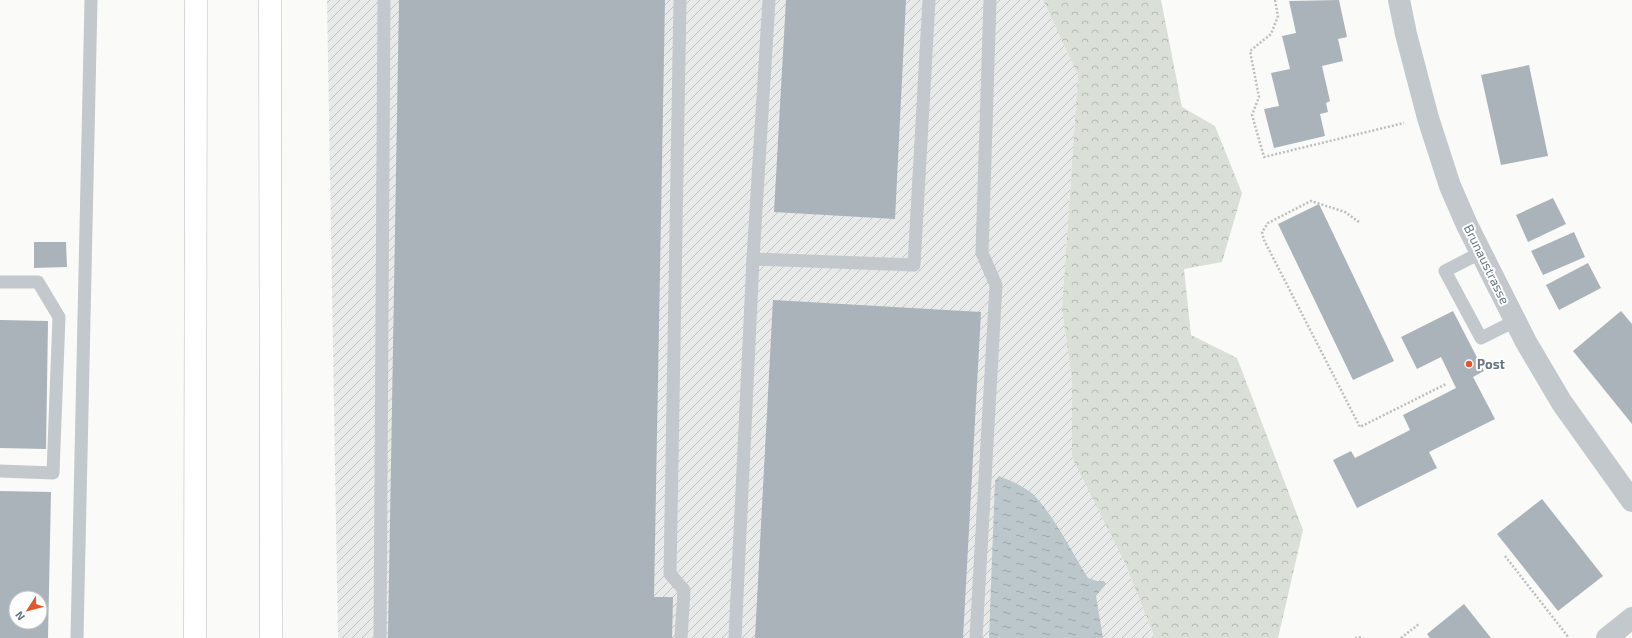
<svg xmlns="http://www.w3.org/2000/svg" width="1632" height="638" font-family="'Exo 2',sans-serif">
<defs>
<pattern id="industrial-furrows" width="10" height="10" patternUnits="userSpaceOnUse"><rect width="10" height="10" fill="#e8e9e9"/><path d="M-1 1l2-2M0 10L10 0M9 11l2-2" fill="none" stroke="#c0c1c2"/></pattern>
<pattern id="forest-crowns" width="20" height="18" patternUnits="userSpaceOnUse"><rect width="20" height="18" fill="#dadfd7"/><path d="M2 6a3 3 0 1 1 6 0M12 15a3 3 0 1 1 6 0" fill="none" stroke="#b4b9b4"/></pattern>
<pattern id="water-ripples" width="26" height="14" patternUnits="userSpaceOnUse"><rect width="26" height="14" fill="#bbc7cb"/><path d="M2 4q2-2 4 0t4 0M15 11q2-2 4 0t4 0" fill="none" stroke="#9ca6aa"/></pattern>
</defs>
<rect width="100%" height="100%" fill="#fafaf8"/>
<path fill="url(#industrial-furrows)" d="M 327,0 L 1043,0 L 1078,75 L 1062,309 L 1072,380 L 1124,561 L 1155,638 L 338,638 Z"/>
<path fill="url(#forest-crowns)" d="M 1043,0 L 1161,0 L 1182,107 L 1215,126 L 1242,193 L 1222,262 L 1184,269 L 1191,335 L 1237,358 L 1303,530 L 1278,638 L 1155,638 L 1124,561 L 1072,457 L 1072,380 L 1062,309 L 1078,75 Z"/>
<path fill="url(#water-ripples)" d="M 999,476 C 1011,481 1024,486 1034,495 C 1056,519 1071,551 1088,578 L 1097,581 L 1104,581 L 1106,584 L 1096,596 L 1103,638 L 989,638 L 995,481 Z"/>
<g fill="#aab3b9" fill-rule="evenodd">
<path d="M 399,0 L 665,0 L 654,597 L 673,597 L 672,638 L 388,638 Z"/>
<path d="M 786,0 L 906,0 L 895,219 L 774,212 Z"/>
<path d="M 1339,0 L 1347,37 L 1338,39 L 1343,61 L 1322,66 L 1330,101 L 1326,103 L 1328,112 L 1320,114 L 1325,136 L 1274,148 L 1264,109 L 1279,106 L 1271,73 L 1290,69 L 1282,36 L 1296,33 L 1289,1 Z"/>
<path d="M 1529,65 L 1548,156 L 1501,165 L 1481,75 Z"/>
<path d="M 1553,198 L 1566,224 L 1528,242 L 1516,215 Z"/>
<path d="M 1319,204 L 1394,361 L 1353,380 L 1278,224 Z"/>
<path d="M 1574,232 L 1585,257 L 1543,275 L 1531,251 Z"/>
<path d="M 34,242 L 66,242 L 67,267 L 34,268 Z"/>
<path d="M 1588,263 L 1601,288 L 1559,310 L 1546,285 Z"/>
<path d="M 773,300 L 981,312 L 963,638 L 755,638 Z"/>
<path d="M 1453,311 L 1484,371 L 1473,377 L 1495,419 L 1429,452 L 1437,468 L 1357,508 L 1333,460 L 1351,451 L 1355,458 L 1410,430 L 1403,415 L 1456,388 L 1441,357 L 1417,369 L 1401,337 Z"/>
<path d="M 1621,311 L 1632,324 L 1632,424 L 1573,351 Z"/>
<path d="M 0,320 L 48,321 L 46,449 L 0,448 Z"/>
<path d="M 0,491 L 51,492 L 48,638 L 0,638 ZM 16,598 L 40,598 L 40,622 L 16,622 Z"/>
<path d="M 1542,499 L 1603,576 L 1558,611 L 1497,534 Z"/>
<path d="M 1464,604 L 1491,638 L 1430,638 L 1427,634 Z"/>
</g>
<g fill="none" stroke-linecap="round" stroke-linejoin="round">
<g stroke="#b4b9bd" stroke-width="23">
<g id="motorway">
<path d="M 270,0 L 271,638"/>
<path d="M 195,638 L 196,0"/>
</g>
</g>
<g stroke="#bbbfc2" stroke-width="2.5" stroke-dasharray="2 2" stroke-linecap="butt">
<path d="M 1275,0 L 1278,16 L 1271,34 L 1250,51 L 1259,97 L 1252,115 L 1264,157 L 1404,123"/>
<path d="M 1359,222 L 1345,212 L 1311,201 L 1268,223 L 1262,232 L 1264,240 L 1360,427 L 1446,384"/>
<path d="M 1505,556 L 1569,638"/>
<path d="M 1355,638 L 1362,637 L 1363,638"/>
<path d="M 1401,638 L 1419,624"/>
</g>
<g stroke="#c3c8cc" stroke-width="13">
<path d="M 680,0 L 670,574 L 684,590 L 681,638"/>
<path d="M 1482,252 L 1445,271 L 1481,338 L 1515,321"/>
<path d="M 753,259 L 914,265 L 929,0"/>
<path d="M 0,282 L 38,282 L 59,317 L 53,473 L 0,471"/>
<path d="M 77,638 L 91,0"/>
<path d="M 380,638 L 384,0"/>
<path d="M 735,638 L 753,259 L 769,0"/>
<path d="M 976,638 L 996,285 L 982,253 L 990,0"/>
</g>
<path stroke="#c3c8cc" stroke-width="22" d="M 1399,0 L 1406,34 L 1428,118 L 1450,186 L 1467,225 L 1526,342 L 1562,403 L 1632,501"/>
<path stroke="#c3c8cc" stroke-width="22" d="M 1607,638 L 1632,618"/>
<use href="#motorway" stroke="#fff" stroke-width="22"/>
</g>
<circle fill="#e4572e" stroke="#fff" stroke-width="1.5" cx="1469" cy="364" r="4"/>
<g text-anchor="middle" stroke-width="4" stroke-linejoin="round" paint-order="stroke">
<g font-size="13" fill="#657683" stroke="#fff">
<text transform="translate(1487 264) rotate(64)" y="5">Brunaustrasse</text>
</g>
<g font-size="13" font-weight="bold" fill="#657683" stroke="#fff" text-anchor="start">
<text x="1477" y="369">Post</text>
</g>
</g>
<g transform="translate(28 610) rotate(234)"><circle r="19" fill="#ffffff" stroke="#c1c8cd"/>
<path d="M0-3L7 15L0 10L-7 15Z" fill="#e4572e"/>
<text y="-6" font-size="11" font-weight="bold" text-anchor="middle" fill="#657683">N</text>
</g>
</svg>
